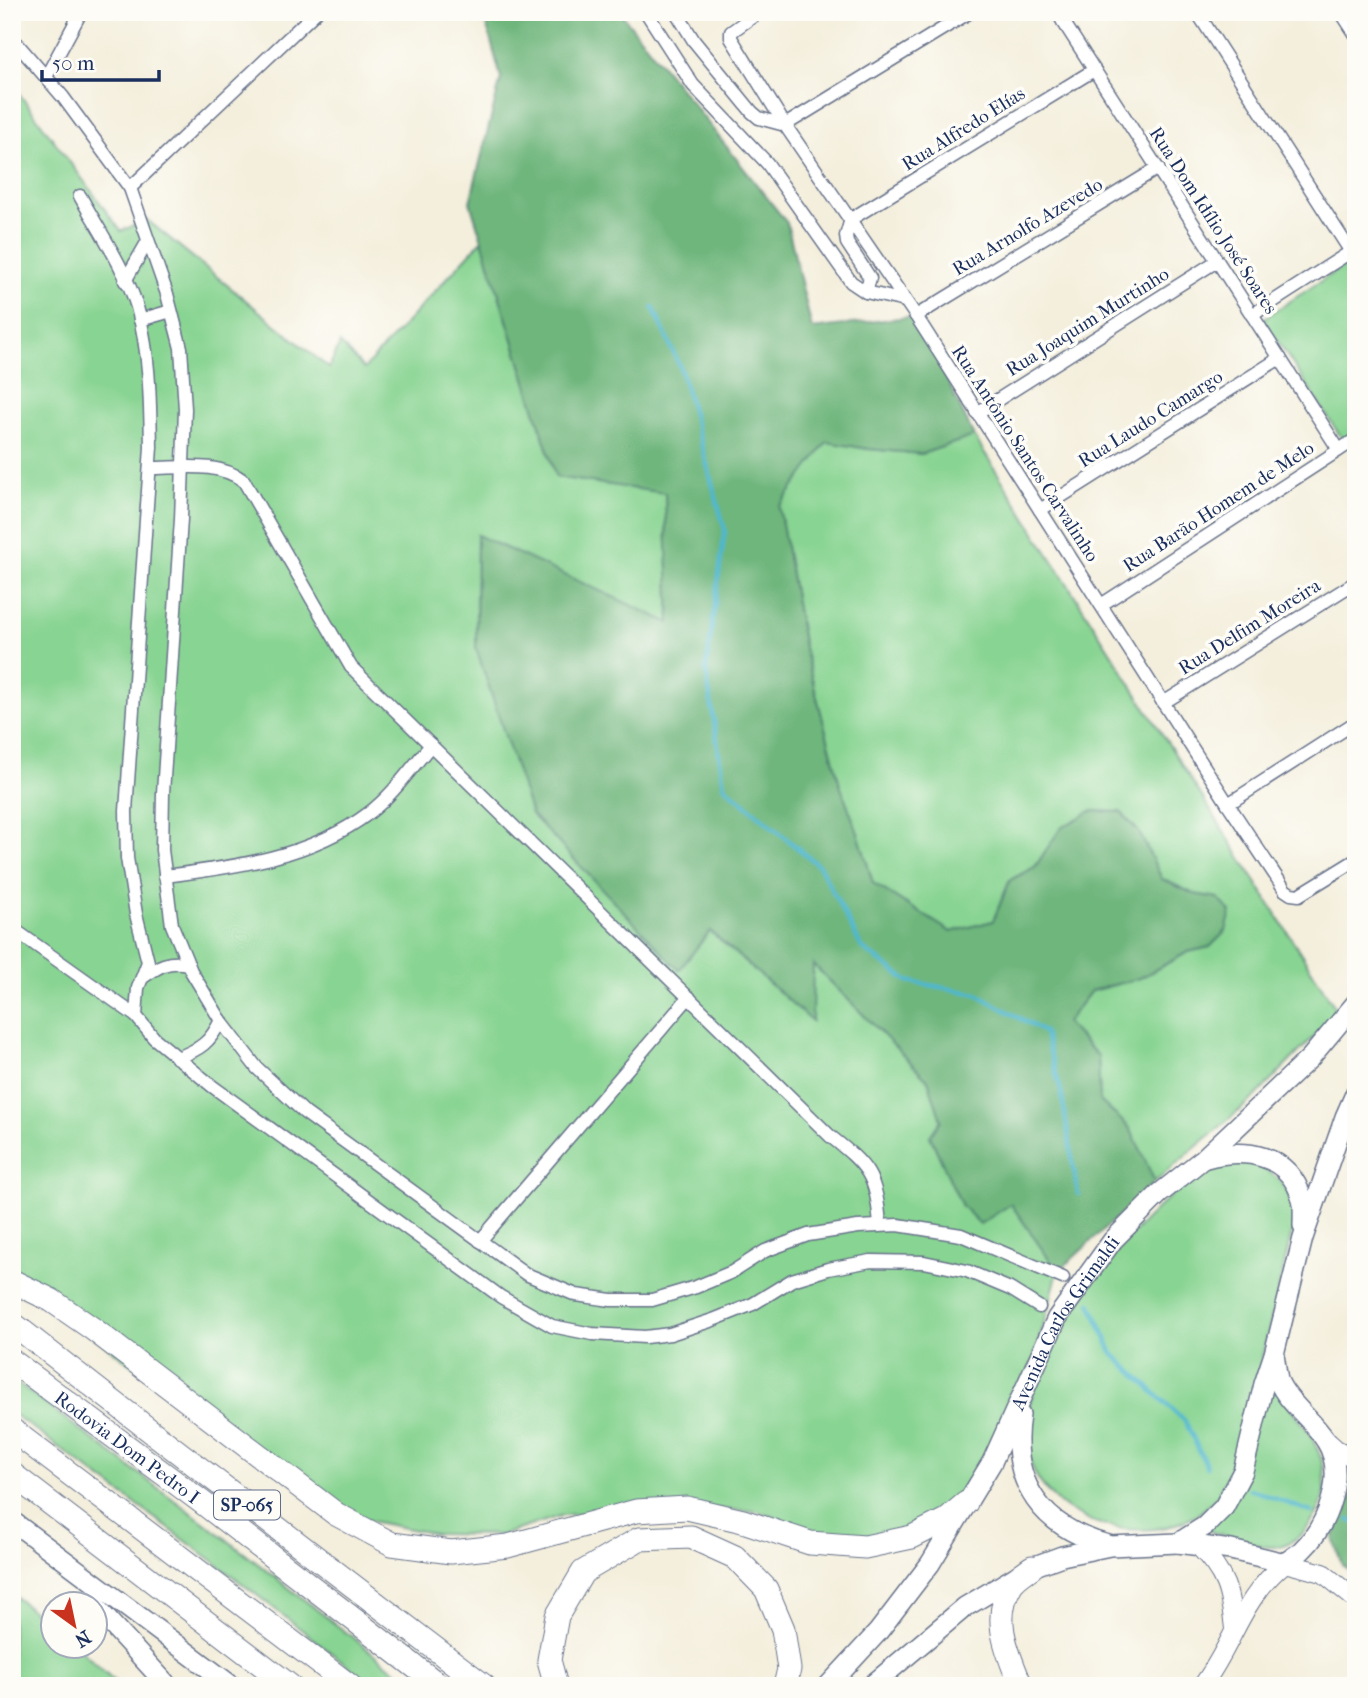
<svg xmlns="http://www.w3.org/2000/svg" width="1368" height="1698" font-family="'IM FELL French Canon',serif">
<rect width="100%" height="100%" fill="#fdfcf7"/>
<filter id="ink" filterUnits="userSpaceOnUse"><feTurbulence type="fractalNoise" baseFrequency=".0143" numOctaves="2"/><feDisplacementMap in="SourceGraphic" scale="14" xChannelSelector="R" yChannelSelector="G"/><feConvolveMatrix kernelMatrix="1 2 1 2 8 2 1 2 1" color-interpolation-filters="sRGB"/></filter>
<filter id="wash" filterUnits="userSpaceOnUse"><feTurbulence type="fractalNoise" baseFrequency=".00686" numOctaves="4" result="noise"/><feDisplacementMap in="SourceGraphic" scale="28" xChannelSelector="R" yChannelSelector="G"/><feGaussianBlur stdDeviation="1.57" result="paint"/><feColorMatrix in="noise" values="0 0 0 0 0 0 0 0 0 0 0 0 0 0 0 0 0 1.4 0 .05"/><feComposite in="paint" operator="in"/></filter>
<g filter="url(#wash)">
<rect width="100%" height="100%" fill="#f4efdd"/>
<g fill="#88d492" stroke="#528278" stroke-width="2">
<path d="M 12,84 L 121,231 L 147,220 L 329,368 L 340,343 L 364,369 L 482,240 L 556,477 L 665,492 L 670,624 L 477,535 L 476,648 L 679,970 L 710,931 L 812,1020 L 812,963 L 928,1080 L 941,1120 L 930,1136 L 962,1206 L 1011,1204 L 1058,1272 L 1026,1387 L 946,1520 L 884,1538 L 813,1532 L 757,1511 L 687,1508 L 563,1515 L 502,1535 L 435,1534 L 336,1514 L 12,1277 Z"/>
<path d="M 1356,258 L 1356,432 L 1343,440 L 1263,319 Z"/>
<path d="M 974,436 L 1338,1012 L 1255,1097 L 1155,1182 L 1130,1128 L 1100,1101 L 1098,1056 L 1065,1023 L 1091,991 L 1140,978 L 1188,952 L 1210,947 L 1218,898 L 1194,894 L 1162,879 L 1139,832 L 1120,812 L 1091,811 L 1061,828 L 1035,867 L 1010,880 L 993,921 L 951,932 L 873,883 L 859,836 L 840,785 L 804,648 L 779,507 L 827,441 L 868,449 L 922,454 Z"/>
<path d="M 1243,1160 C 1275,1171 1292,1184 1295,1220 L 1235,1469 C 1223,1490 1212,1508 1189,1519 C 1137,1545 1052,1523 1031,1464 C 1001,1376 1122,1234 1186,1183 C 1192,1178 1199,1171 1207,1167 C 1216,1162 1232,1162 1243,1160 Z"/>
<path d="M 12,1379 L 217,1532 L 415,1686 L 374,1686 L 213,1561 L 12,1413 Z"/>
<path d="M 1271,1381 C 1303,1424 1351,1473 1308,1527 C 1300,1538 1285,1547 1271,1547 C 1253,1546 1227,1536 1209,1531 Z"/>
<path d="M 12,1594 L 52,1627 L 52,1646 L 76,1646 L 120,1686 L 12,1686 Z"/>
</g>
<g fill="#6eb67c" stroke="#44726d" stroke-width="2">
<path d="M 483,12 L 620,12 L 787,223 L 812,329 L 916,316 L 974,436 L 922,454 L 868,449 L 827,442 L 779,507 L 804,648 L 840,785 L 859,836 L 873,883 L 951,932 L 993,921 L 1010,880 L 1035,867 L 1061,828 L 1091,811 L 1121,812 L 1139,832 L 1162,879 L 1194,894 L 1218,898 L 1231,912 L 1226,931 L 1210,947 L 1188,952 L 1140,978 L 1091,991 L 1066,1023 L 1098,1056 L 1100,1101 L 1130,1128 L 1155,1182 L 1058,1272 L 1011,1204 L 980,1224 L 962,1206 L 930,1136 L 941,1120 L 928,1080 L 813,964 L 812,1021 L 710,931 L 679,970 L 531,814 L 476,648 L 477,535 L 670,623 L 665,493 L 556,477 L 470,202 L 501,78 Z"/>
<path d="M 1356,1486 L 1356,1576 L 1342,1565 L 1333,1538 Z"/>
</g>
<g fill="none" stroke-linecap="round" stroke-linejoin="round">
<g stroke="#4fb7cd" stroke-width="4.5">
<path d="M 653,307 L 680,367 L 725,530 L 706,670 L 724,786 L 820,867 L 862,948 L 908,981 L 977,994 L 1044,1032 L 1061,1091 L 1078,1194"/>
<path d="M 1090,1303 L 1113,1354 L 1185,1421 L 1207,1467"/>
<path d="M 1250,1489 L 1311,1512"/>
<path d="M 1349,1520 L 1356,1523"/>
</g>
</g>
</g>
<g filter="url(#ink)">
<g fill="none" stroke-linecap="round" stroke-linejoin="round">
<g stroke="#67728a" stroke-width="15">
<g id="street">
<path d="M 646,12 L 693,85 L 767,163 L 851,282 L 866,292 L 905,301"/>
<path d="M 676,12 L 694,41 L 752,112 L 759,118 L 785,125"/>
<path d="M 759,12 L 731,32 L 731,38 L 785,125 L 916,316 L 1228,804 L 1285,890 L 1291,894 L 1299,895 L 1356,860"/>
<path d="M 1057,12 L 1339,450"/>
<path d="M 1197,12 L 1351,252"/>
<path d="M 1341,12 L 1356,35"/>
<path d="M 1063,22 L 1077,12"/>
<path d="M 12,38 L 63,97 L 130,188 L 167,294 L 181,348 L 185,409 L 181,519 L 163,793 L 162,850 L 172,925 L 191,971 L 223,1024 L 257,1068 L 305,1113 L 526,1274 L 576,1295 L 611,1300 L 652,1300 L 696,1287 L 732,1272 L 765,1251 L 808,1235 L 858,1227 L 898,1225 L 961,1235 L 1063,1278"/>
<path d="M 46,77 L 81,12"/>
<path d="M 785,125 L 970,12"/>
<path d="M 130,188 L 316,12"/>
<path d="M 80,196 C 99,230 126,270 137,307 C 150,352 150,400 151,447 L 126,811 L 127,858 L 136,914 L 148,962 L 138,988 L 136,1016 L 154,1038 L 212,1086 L 501,1297 L 552,1326 L 592,1334 L 645,1337 L 670,1334 L 713,1320 L 753,1304 L 792,1280 L 828,1269 L 871,1261 L 924,1262 L 967,1271 L 1010,1289 L 1039,1307"/>
<path d="M 125,281 L 148,241"/>
<path d="M 866,292 L 870,278 L 847,243 L 846,236 L 851,219 L 1094,70"/>
<path d="M 1252,315 L 1355,249"/>
<path d="M 916,316 L 1158,168"/>
<path d="M 140,320 L 171,311"/>
<path d="M 977,413 L 1217,261"/>
<path d="M 150,468 C 181,468 218,461 244,481 L 351,667 L 830,1136 C 869,1167 876,1175 880,1225"/>
<path d="M 1040,510 L 1280,358"/>
<path d="M 1101,605 L 1356,439"/>
<path d="M 1163,703 L 1356,582"/>
<path d="M 1228,804 L 1356,722"/>
<path d="M 165,876 C 236,867 311,857 369,813 C 393,795 412,767 431,745"/>
<path d="M 12,928 L 136,1016"/>
<path d="M 142,978 C 159,966 167,960 188,964"/>
<path d="M 177,1058 C 200,1049 210,1043 221,1020"/>
<path d="M 480,1241 L 689,997"/>
</g>
</g>
<g stroke="#67728a" stroke-width="20">
<g id="secondary">
<path d="M 1326,1440 L 1336,1449 L 1356,1459"/>
<path d="M 1198,1546 C 1226,1574 1230,1591 1234,1629"/>
<path d="M 1202,1686 C 1235,1642 1240,1600 1285,1563 L 1323,1573 L 1356,1600"/>
</g>
</g>
<g stroke="#67728a" stroke-width="22">
<g id="primary">
<path d="M 1206,1158 C 1245,1148 1289,1153 1302,1199 C 1304,1207 1303,1217 1303,1226"/>
<path d="M 1020,1415 C 1009,1484 1043,1528 1108,1545"/>
<path d="M 12,1521 L 232,1686"/>
<path d="M 1178,1543 L 1231,1550 L 1285,1563 C 1290,1559 1297,1555 1302,1550 C 1328,1525 1347,1474 1326,1441 C 1314,1421 1287,1402 1279,1382 C 1276,1374 1276,1363 1274,1355"/>
<path d="M 94,1605 L 168,1686"/>
<path id="s1" d="M 828,1686 L 878,1632 L 930,1564 L 992,1462 L 1057,1318 L 1113,1240 L 1159,1194 L 1204,1158 L 1310,1058 L 1356,1003"/>
<path d="M 871,1686 L 965,1607 L 1032,1567 L 1062,1556 L 1110,1546 L 1178,1543 L 1205,1526 L 1224,1507 L 1243,1471 L 1264,1384 L 1274,1354 L 1303,1238 L 1345,1117 L 1356,1092"/>
</g>
</g>
<g stroke="#67728a" stroke-width="25">
<g id="highway">
<path d="M 12,1281 L 51,1300 L 93,1329 L 336,1514 L 392,1544 L 451,1552 L 508,1546 L 636,1511 L 687,1508 L 743,1521 L 810,1543 L 865,1547 L 912,1537 L 946,1520 L 966,1503"/>
<path d="M 12,1323 L 152,1432 L 484,1686"/>
<path id="s2" d="M 12,1361 L 203,1503 L 440,1686"/>
<path d="M 12,1430 L 350,1686"/>
<path d="M 12,1474 L 290,1686"/>
<path d="M 556,1686 L 549,1660 L 557,1616 L 583,1572 L 639,1539 L 691,1537 L 735,1557 L 766,1589 L 783,1629 L 789,1669 L 785,1686"/>
<path d="M 1021,1686 C 1008,1653 991,1619 1011,1585 C 1015,1578 1025,1572 1032,1567"/>
</g>
</g>
<use href="#street" stroke="#fff" stroke-width="12"/>
<use href="#secondary" stroke="#fff" stroke-width="18"/>
<use href="#primary" stroke="#fff" stroke-width="19"/>
<use href="#highway" stroke="#fff" stroke-width="23"/>
</g>
</g>
<g text-anchor="middle" stroke-width="7" stroke-linejoin="round" paint-order="stroke">
<rect fill="#fdfcf7" stroke="#5f6c8c" stroke-width="2" x="214" y="1490.5" width="66" height="29" rx="5"/>
<g font-size="18" font-weight="bold" fill="#1b2f5e">
<text x="247" y="1511">SP-065</text>
</g>
<g font-size="19" fill="#1b2f5e" stroke="#fdfcf7">
<text transform="translate(963 128) rotate(-32)" y="7">Rua Alfredo Elías</text>
<text transform="translate(1214 220) rotate(57)" y="7">Rua Dom Idílio José Soares</text>
<text transform="translate(1027 226) rotate(-31)" y="7">Rua Arnolfo Azevedo</text>
<text transform="translate(1087 321) rotate(-32)" y="7">Rua Joaquim Murtinho</text>
<text transform="translate(1150 418) rotate(-32)" y="7">Rua Laudo Camargo</text>
<text transform="translate(1026 453) rotate(57)" y="7">Rua Antônio Santos Carvalinho</text>
<text transform="translate(1218 506) rotate(-33)" y="7">Rua Barão Homem de Melo</text>
<text transform="translate(1249 626) rotate(-32)" y="7">Rua Delfim Moreira</text>
<text dy="7" stroke="none"><textPath href="#s1" startOffset="436">Avenida Carlos Grimaldi</textPath></text>
<text dy="7" stroke="none"><textPath href="#s2" startOffset="144">Rodovia Dom Pedro I</textPath></text>
</g>
</g>
<rect width="1368" height="1698" fill="none" stroke="#fdfcf7" stroke-width="42"/>
<g transform="translate(74 1625) rotate(147)"><circle r="33" fill="#fdfcf7" stroke="#a3aaba" stroke-width="2"/>
<path d="M0-5L12 26L0 18L-12 26Z" fill="#c8321e"/>
<text y="-10" font-size="19" font-weight="bold" text-anchor="middle" fill="#1b2f5e">N</text>
</g>
<path d="M42 70v10h117v-10" fill="none" stroke="#1b2f5e" stroke-width="3.5"/>
<text x="52" y="70" font-size="21" fill="#1b2f5e" stroke="#fdfcf7" stroke-width="5" paint-order="stroke">50 m</text>
</svg>
